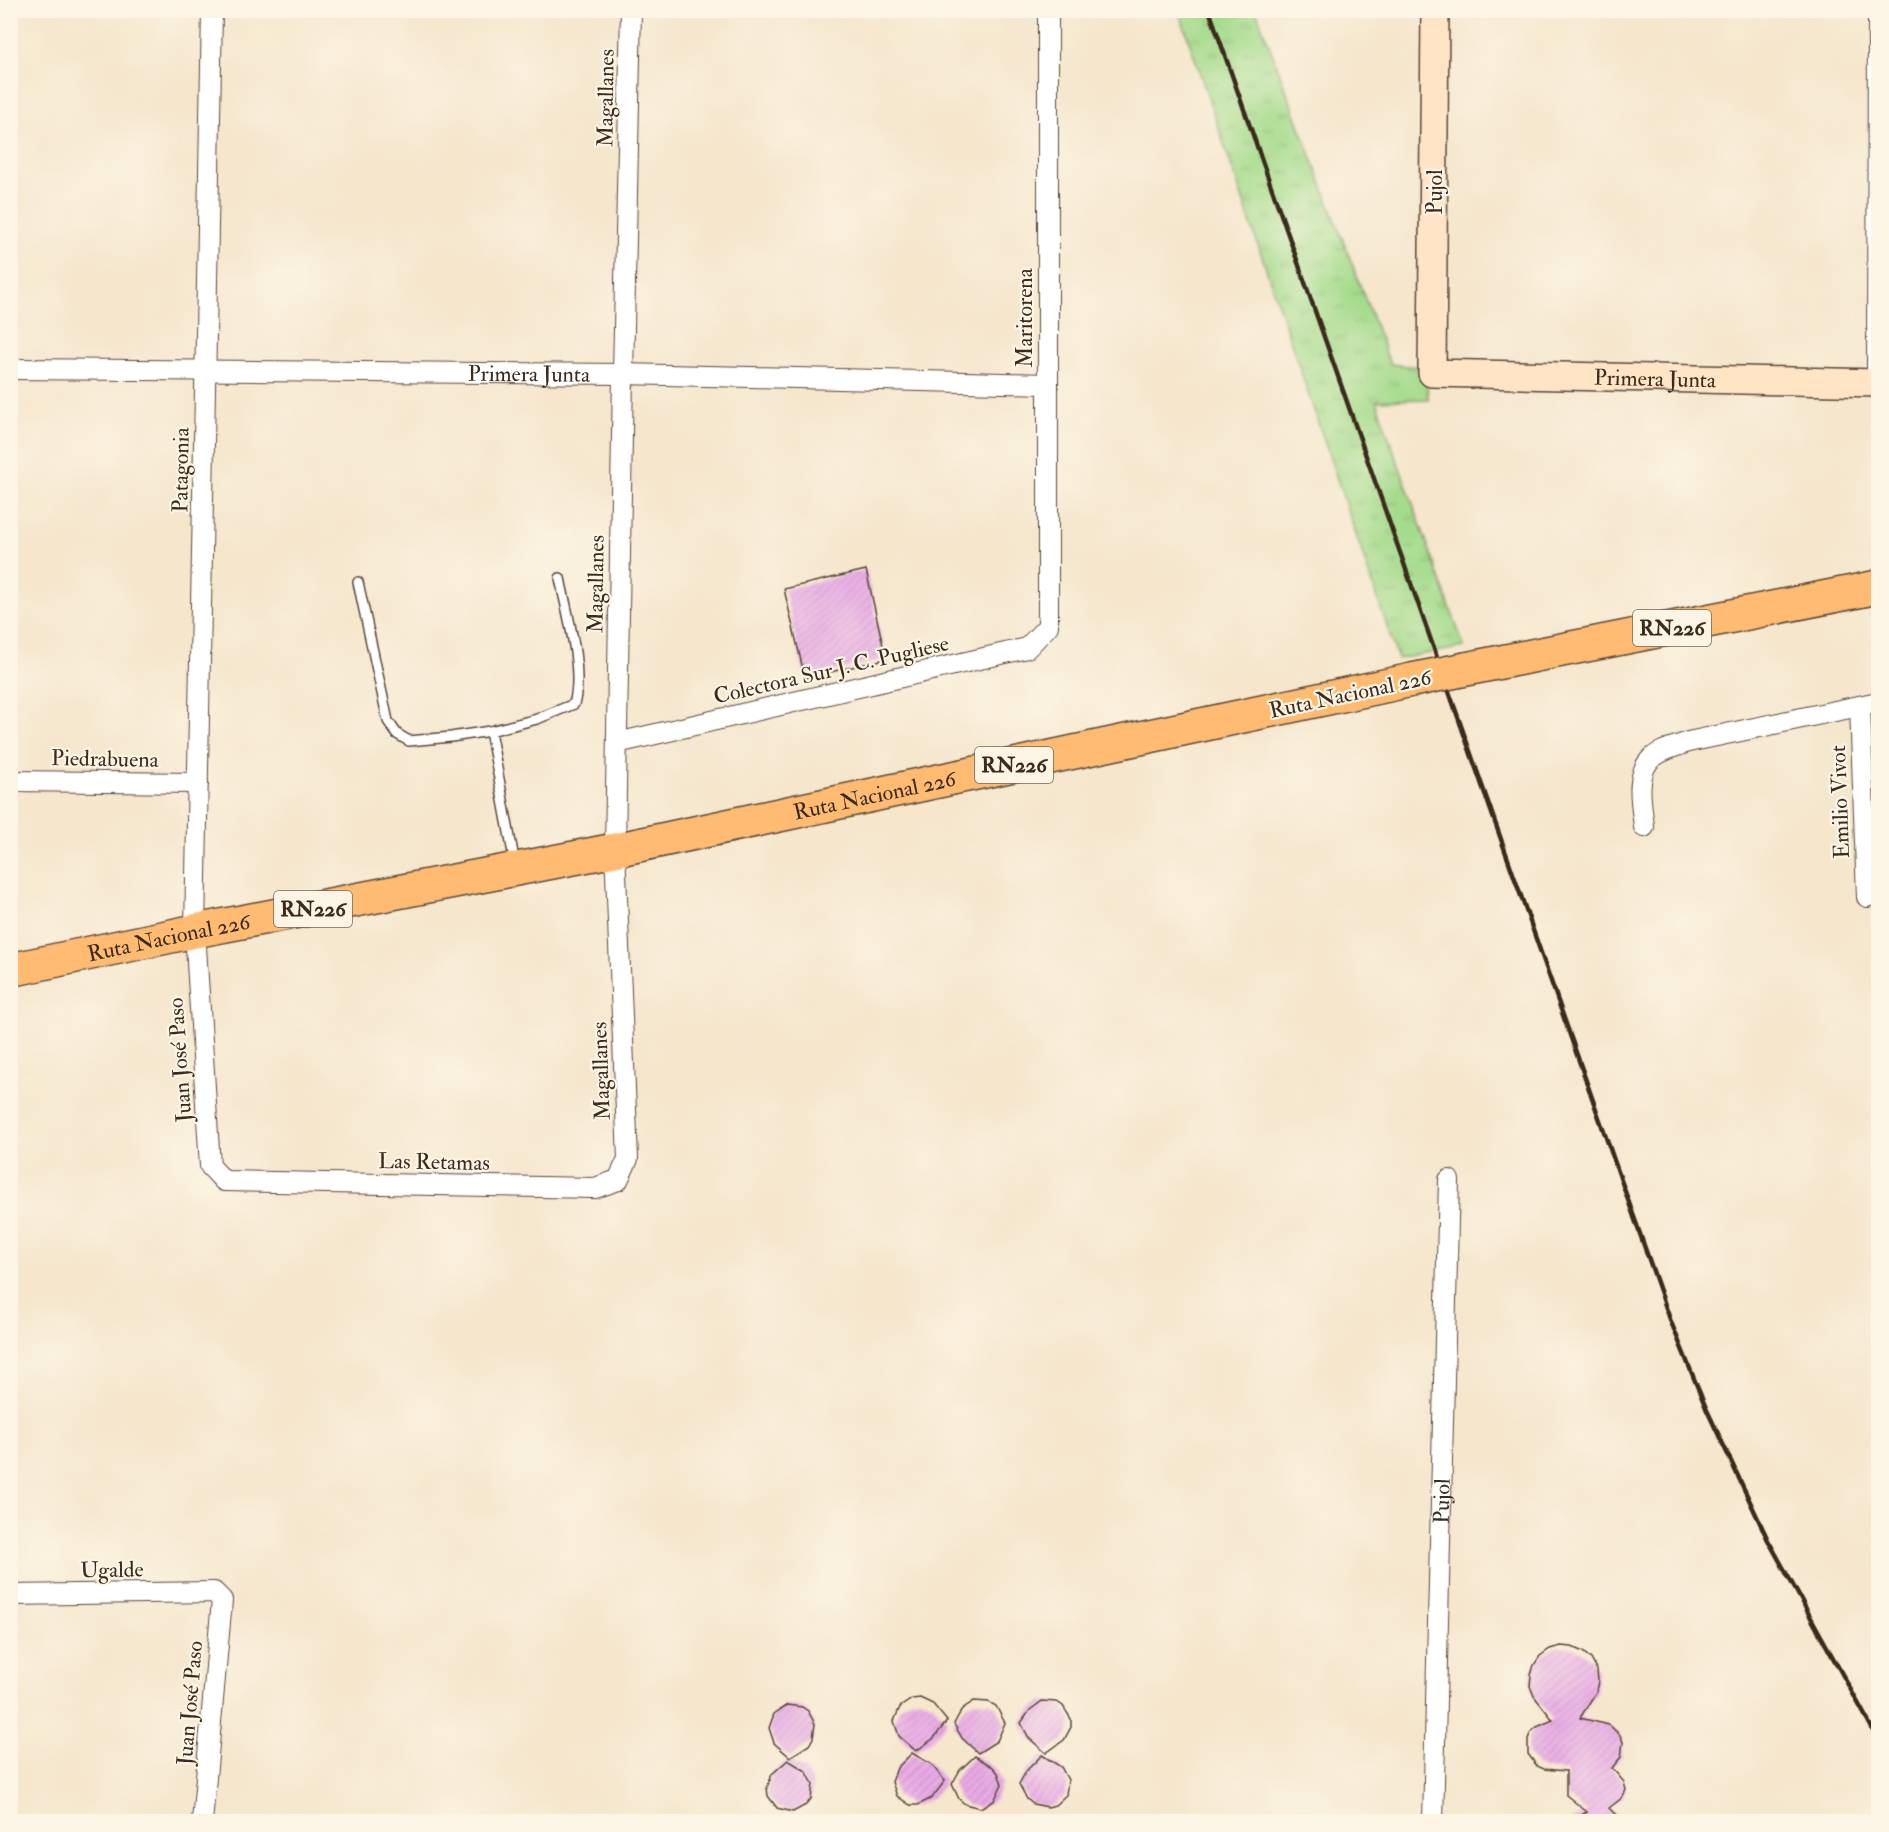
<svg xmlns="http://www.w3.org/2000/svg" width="1889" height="1832" font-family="'IM FELL Double Pica',serif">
<defs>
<pattern id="grass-tufts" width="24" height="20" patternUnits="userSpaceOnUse" patternTransform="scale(1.5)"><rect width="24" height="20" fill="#a5db8c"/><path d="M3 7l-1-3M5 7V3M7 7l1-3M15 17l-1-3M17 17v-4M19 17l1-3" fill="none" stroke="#8fbc78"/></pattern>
<pattern id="building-hatch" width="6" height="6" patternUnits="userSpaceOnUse" patternTransform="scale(1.5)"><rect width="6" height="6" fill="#e9abe6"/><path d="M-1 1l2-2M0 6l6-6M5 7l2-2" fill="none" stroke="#c993c5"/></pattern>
</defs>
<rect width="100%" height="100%" fill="#fcf5e5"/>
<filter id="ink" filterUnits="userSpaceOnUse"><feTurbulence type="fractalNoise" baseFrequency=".0167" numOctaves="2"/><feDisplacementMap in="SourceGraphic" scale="12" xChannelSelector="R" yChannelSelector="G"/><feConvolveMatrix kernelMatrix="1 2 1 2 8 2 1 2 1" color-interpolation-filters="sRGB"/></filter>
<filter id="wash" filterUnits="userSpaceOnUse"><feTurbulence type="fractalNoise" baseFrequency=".008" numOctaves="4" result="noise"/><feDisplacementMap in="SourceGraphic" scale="24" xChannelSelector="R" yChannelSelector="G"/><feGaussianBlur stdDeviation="1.35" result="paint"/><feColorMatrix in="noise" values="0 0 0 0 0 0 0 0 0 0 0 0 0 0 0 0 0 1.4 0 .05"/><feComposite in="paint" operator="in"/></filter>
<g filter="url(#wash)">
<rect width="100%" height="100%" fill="#f5e6cc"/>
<path fill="url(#grass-tufts)" stroke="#708255" stroke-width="1.5" d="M 1179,11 L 1256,11 L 1390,364 L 1426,368 L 1428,399 L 1376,401 L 1464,647 L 1398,659 Z"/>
<g id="blocks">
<g fill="url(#building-hatch)">
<path d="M 866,570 L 886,659 L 805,678 L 784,589 Z"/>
<path d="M 1561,1646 L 1572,1647 L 1583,1652 L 1591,1659 L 1597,1670 L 1598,1681 L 1596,1692 L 1580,1718 L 1609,1725 L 1620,1735 L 1623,1742 L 1621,1757 L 1612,1768 L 1624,1782 L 1626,1790 L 1623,1797 L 1609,1808 L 1622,1821 L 1570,1821 L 1587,1812 L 1566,1795 L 1566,1771 L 1544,1769 L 1537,1766 L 1528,1754 L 1528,1739 L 1531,1732 L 1537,1727 L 1553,1720 L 1534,1696 L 1530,1686 L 1531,1675 L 1534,1665 L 1540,1656 L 1550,1649 Z"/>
<path d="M 920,1698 L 933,1704 L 947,1721 L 934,1738 L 916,1751 L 899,1736 L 894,1721 L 900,1707 L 912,1699 Z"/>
<path d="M 974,1701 L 989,1702 L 996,1706 L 1005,1723 L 997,1741 L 978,1753 L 962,1738 L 954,1724 L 962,1709 Z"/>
<path d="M 1042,1701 L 1057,1702 L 1063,1706 L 1071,1719 L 1071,1727 L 1064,1740 L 1046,1753 L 1029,1738 L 1021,1723 L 1030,1710 Z"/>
<path d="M 787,1705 L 802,1707 L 808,1711 L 815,1724 L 813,1738 L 809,1745 L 790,1757 L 774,1743 L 769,1728 L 774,1714 Z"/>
<path d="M 912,1753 L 931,1764 L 945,1781 L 932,1798 L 918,1805 L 910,1805 L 897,1796 L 892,1782 L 897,1768 Z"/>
<path d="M 1042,1755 L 1061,1767 L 1068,1780 L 1066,1795 L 1055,1805 L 1048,1807 L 1033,1804 L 1027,1799 L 1019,1784 L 1027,1770 Z"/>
<path d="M 975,1756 L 993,1767 L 998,1773 L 1002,1784 L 994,1801 L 980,1808 L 965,1804 L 959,1799 L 952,1784 L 960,1770 Z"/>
<path d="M 788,1760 L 806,1771 L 813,1784 L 811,1799 L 806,1805 L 793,1812 L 777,1808 L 768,1796 L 767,1788 L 772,1774 Z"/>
</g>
</g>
</g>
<g filter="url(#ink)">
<use href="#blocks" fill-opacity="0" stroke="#574638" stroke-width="1.5"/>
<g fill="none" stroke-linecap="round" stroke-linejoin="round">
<g stroke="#574638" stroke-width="12">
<g id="lane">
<path d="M 358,582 L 388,721 L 397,734 L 409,741 L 451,737 L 490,731 L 537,719 L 574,704 C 584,670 567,614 560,578"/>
<path d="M 490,731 L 515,864"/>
</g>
</g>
<g stroke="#574638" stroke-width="22">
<g id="street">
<path d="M 212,10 L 195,931 L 210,1166 L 224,1181 L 595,1188 L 618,1180 L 628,1159 L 615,850 L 623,374 L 631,10"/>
<path id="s1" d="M 10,369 L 623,374 L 1048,384"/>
<path d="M 1877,383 L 1878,10"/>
<path d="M 1860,706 L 1867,897"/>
<path d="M 617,743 L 1027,648 L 1048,626 L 1048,10"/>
<path d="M 10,781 L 198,783"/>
<path d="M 1644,827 C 1642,807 1635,778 1649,761 C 1658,750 1676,747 1688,742 L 1878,702"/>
<path d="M 10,1595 L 214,1592 L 222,1600 L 202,1822"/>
<path id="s2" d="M 1433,1822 L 1449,1180"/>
</g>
</g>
<g stroke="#574638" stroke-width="30">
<g id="secondary">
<path id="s3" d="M 1435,10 L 1432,373 L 1878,383"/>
</g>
</g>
<g stroke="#574638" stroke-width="36">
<g id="highway">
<path d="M 1466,669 L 1878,587"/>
<path id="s4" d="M 10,970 L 195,931 L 615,850 L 1412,680"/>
</g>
</g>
<use href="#lane" stroke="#fff" stroke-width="9"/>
<use href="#street" stroke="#fff" stroke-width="20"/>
<use href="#secondary" stroke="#ffe4c6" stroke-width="27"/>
<use href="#highway" stroke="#febb71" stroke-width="33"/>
<path stroke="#3b2a1e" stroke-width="4.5" d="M 1209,10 L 1671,1322 L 1706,1408 L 1768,1540 L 1878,1739"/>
<g stroke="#574638" stroke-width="36" stroke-linecap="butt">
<path id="highway-bridge" d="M 1412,680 L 1466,669"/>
</g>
<use href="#highway-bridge" stroke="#febb71" stroke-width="33"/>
</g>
</g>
<g text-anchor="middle" stroke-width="4.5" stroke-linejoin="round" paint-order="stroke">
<g fill="#fcf5e5" stroke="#75675a" stroke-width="1.5">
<rect x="1633" y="610" width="78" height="36" rx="4.5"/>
<rect x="975" y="747" width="78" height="36" rx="4.5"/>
<rect x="274" y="891" width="78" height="36" rx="4.5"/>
</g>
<g font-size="21" font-weight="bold" fill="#3b2a1e">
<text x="1672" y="635">RN226</text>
<text x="1014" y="772">RN226</text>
<text x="313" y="916">RN226</text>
</g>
<g font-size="22" fill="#3b2a1e" stroke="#fcf5e5">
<text transform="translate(605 98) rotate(-89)" y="8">Magallanes</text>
<text transform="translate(1434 192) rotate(-90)" y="8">Pujol</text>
<text transform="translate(1024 318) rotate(-90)" y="8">Maritorena</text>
<text dy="8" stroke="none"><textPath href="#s1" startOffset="519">Primera Junta</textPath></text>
<text dy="8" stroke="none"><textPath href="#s3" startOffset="586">Primera Junta</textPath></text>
<text transform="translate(180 470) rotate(-89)" y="8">Patagonia</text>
<text transform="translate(595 584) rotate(-89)" y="8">Magallanes</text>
<text transform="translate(831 669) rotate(-13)" y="8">Colectora Sur J. C. Pugliese</text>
<text transform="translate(1350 693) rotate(-12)" y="8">Ruta Nacional 226</text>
<text transform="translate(105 758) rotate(1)" y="8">Piedrabuena</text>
<text dy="8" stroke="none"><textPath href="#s4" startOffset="882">Ruta Nacional 226</textPath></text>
<text transform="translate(1839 802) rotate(-92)" y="8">Emilio Vivot</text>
<text dy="8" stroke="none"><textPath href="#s4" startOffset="162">Ruta Nacional 226</textPath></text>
<text transform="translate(179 1060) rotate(-94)" y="8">Juan José Paso</text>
<text transform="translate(600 1071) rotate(-92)" y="8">Magallanes</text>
<text transform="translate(434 1161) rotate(1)" y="8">Las Retamas</text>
<text dy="8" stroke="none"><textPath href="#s2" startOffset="321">Pujol</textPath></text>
<text transform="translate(112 1569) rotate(-1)" y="8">Ugalde</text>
<text transform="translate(189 1703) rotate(-85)" y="8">Juan José Paso</text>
</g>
</g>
<rect width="1889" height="1832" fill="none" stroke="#fcf5e5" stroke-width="36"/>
</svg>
